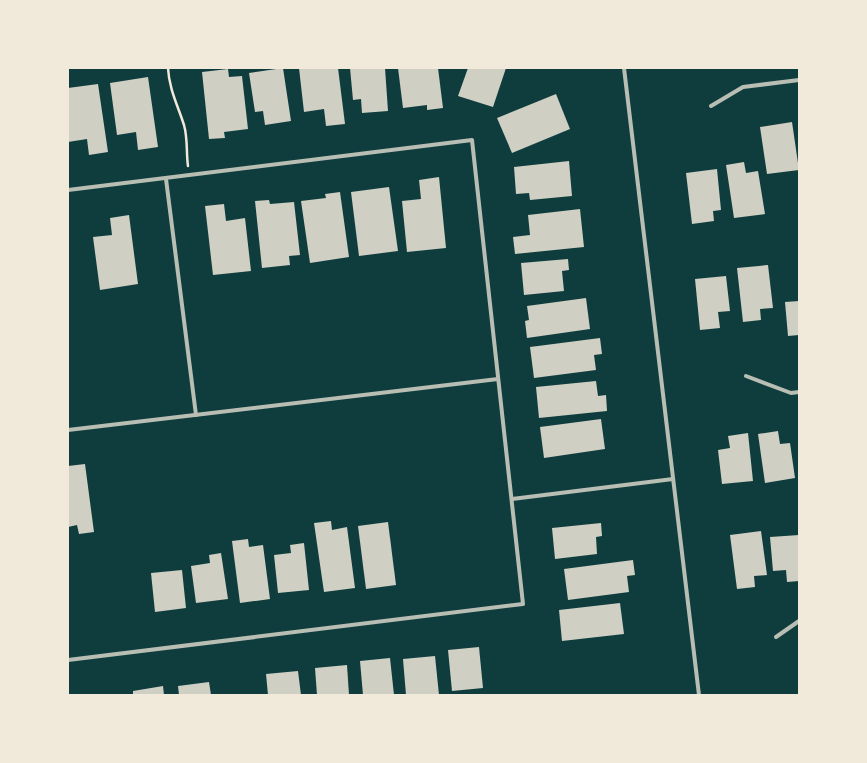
<svg xmlns="http://www.w3.org/2000/svg" width="867" height="763" font-family="'Fira Sans Condensed',sans-serif">
<rect width="100%" height="100%" fill="#0f3d3e"/>
<g fill="#cfcfc3">
<path d="M 283,68 L 291,121 L 265,125 L 263,111 L 255,112 L 249,73 Z"/>
<path d="M 299,68 L 338,68 L 345,124 L 326,126 L 324,109 L 304,112 Z"/>
<path d="M 350,68 L 385,68 L 388,111 L 362,113 L 361,99 L 353,100 Z"/>
<path d="M 398,68 L 438,68 L 443,108 L 427,110 L 427,105 L 403,108 Z"/>
<path d="M 468,68 L 506,68 L 493,107 L 458,96 Z"/>
<path d="M 228,69 L 229,77 L 242,76 L 248,129 L 224,132 L 225,138 L 209,139 L 202,72 Z"/>
<path d="M 148,77 L 158,147 L 138,150 L 136,132 L 117,135 L 110,83 Z"/>
<path d="M 98,84 L 108,152 L 89,155 L 87,139 L 68,142 L 68,88 Z"/>
<path d="M 556,94 L 570,129 L 512,153 L 497,118 Z"/>
<path d="M 792,122 L 799,170 L 767,174 L 760,127 Z"/>
<path d="M 569,161 L 572,196 L 530,200 L 529,193 L 516,194 L 514,167 Z"/>
<path d="M 744,162 L 746,173 L 758,171 L 765,214 L 734,218 L 726,165 Z"/>
<path d="M 717,169 L 721,210 L 713,211 L 714,221 L 692,224 L 686,173 Z"/>
<path d="M 439,177 L 446,248 L 407,252 L 402,201 L 421,199 L 419,180 Z"/>
<path d="M 389,187 L 398,251 L 359,256 L 351,192 Z"/>
<path d="M 340,192 L 349,257 L 310,263 L 301,201 L 326,198 L 325,194 Z"/>
<path d="M 269,200 L 270,204 L 294,202 L 300,255 L 289,256 L 290,265 L 262,268 L 255,201 Z"/>
<path d="M 224,204 L 226,221 L 245,218 L 251,271 L 213,275 L 205,206 Z"/>
<path d="M 580,209 L 584,247 L 515,254 L 513,237 L 530,235 L 528,215 Z"/>
<path d="M 129,215 L 138,284 L 100,290 L 93,237 L 112,235 L 110,218 Z"/>
<path d="M 568,259 L 569,270 L 562,271 L 564,291 L 524,295 L 521,263 Z"/>
<path d="M 768,265 L 773,308 L 760,309 L 761,320 L 743,322 L 737,268 Z"/>
<path d="M 726,276 L 730,311 L 718,312 L 720,328 L 700,330 L 695,279 Z"/>
<path d="M 586,298 L 590,329 L 527,338 L 525,321 L 529,320 L 527,306 Z"/>
<path d="M 799,301 L 799,335 L 788,336 L 785,302 Z"/>
<path d="M 600,338 L 602,354 L 594,355 L 596,370 L 534,378 L 530,347 Z"/>
<path d="M 596,381 L 598,396 L 606,395 L 607,411 L 539,418 L 536,387 Z"/>
<path d="M 601,419 L 605,449 L 544,458 L 540,427 Z"/>
<path d="M 778,431 L 780,444 L 790,443 L 795,478 L 765,483 L 758,434 Z"/>
<path d="M 748,433 L 753,481 L 722,484 L 718,450 L 730,448 L 728,436 Z"/>
<path d="M 85,464 L 94,532 L 79,534 L 77,525 L 68,527 L 68,466 Z"/>
<path d="M 331,521 L 332,530 L 347,527 L 355,588 L 324,592 L 314,523 Z"/>
<path d="M 388,522 L 396,585 L 366,589 L 358,526 Z"/>
<path d="M 601,523 L 602,536 L 596,537 L 597,554 L 555,559 L 552,528 Z"/>
<path d="M 761,531 L 767,575 L 754,576 L 755,587 L 737,589 L 730,535 Z"/>
<path d="M 799,535 L 799,581 L 787,582 L 786,570 L 773,571 L 770,537 Z"/>
<path d="M 248,539 L 249,547 L 263,545 L 270,599 L 240,603 L 232,541 Z"/>
<path d="M 304,543 L 309,590 L 278,593 L 274,555 L 291,553 L 290,545 Z"/>
<path d="M 221,553 L 228,599 L 196,603 L 191,566 L 210,563 L 209,555 Z"/>
<path d="M 633,560 L 635,575 L 627,576 L 629,592 L 568,600 L 564,569 Z"/>
<path d="M 182,570 L 186,608 L 155,612 L 151,573 Z"/>
<path d="M 620,603 L 624,634 L 562,641 L 559,610 Z"/>
<path d="M 479,647 L 483,688 L 452,691 L 448,650 Z"/>
<path d="M 435,656 L 439,695 L 406,695 L 403,659 Z"/>
<path d="M 390,658 L 394,695 L 363,695 L 360,661 Z"/>
<path d="M 347,665 L 349,695 L 317,695 L 315,668 Z"/>
<path d="M 298,671 L 301,695 L 268,695 L 266,674 Z"/>
<path d="M 209,682 L 211,695 L 179,695 L 178,686 Z"/>
<path d="M 163,686 L 164,695 L 133,695 L 133,691 Z"/>
</g>
<g fill="none" stroke-linecap="round" stroke-linejoin="round">
<path stroke="#f1e9da" stroke-width="2.5" d="M 168,68 C 169,89 178,106 184,125 C 188,139 186,152 188,166"/>
<g stroke="#b8beb3" stroke-width="4">
<path d="M 624,68 L 699,695"/>
<path d="M 711,106 L 743,87 L 799,80"/>
<path d="M 166,179 L 196,415"/>
<path d="M 68,190 L 472,140 L 523,604 L 68,660"/>
<path d="M 746,376 L 791,393 L 799,392"/>
<path d="M 68,430 L 498,379"/>
<path d="M 512,499 L 673,479"/>
<path d="M 776,637 L 799,621"/>
</g>
</g>
<rect width="867" height="763" fill="none" stroke="#f1e9da" stroke-width="138"/>
</svg>
